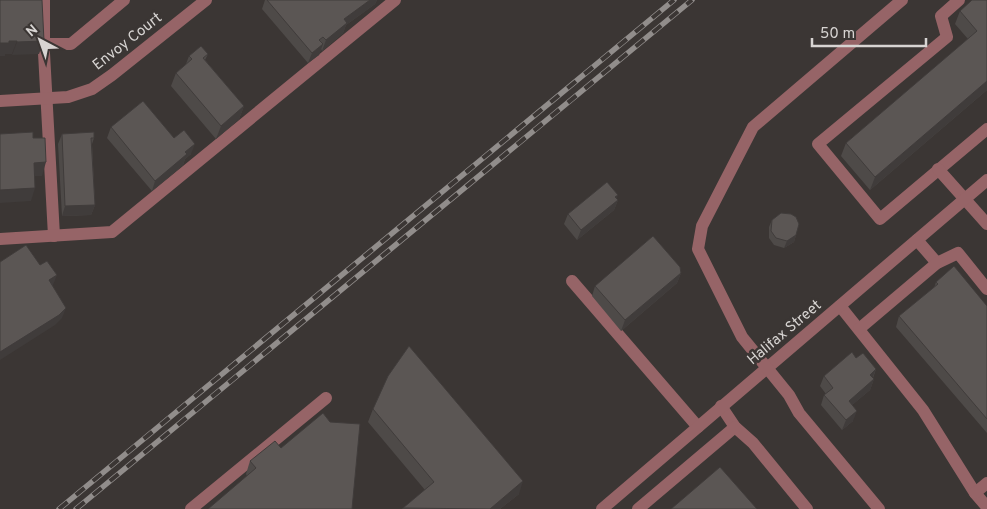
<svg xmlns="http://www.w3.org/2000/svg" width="987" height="509" font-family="Overpass,sans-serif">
<rect width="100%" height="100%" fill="#3b3634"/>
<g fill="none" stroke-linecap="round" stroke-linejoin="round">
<g stroke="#966467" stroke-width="12">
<path d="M 44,0 L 44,53 L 54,236"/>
<path d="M 959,0 L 941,16 L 947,37 L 818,144 L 880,219 L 987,129"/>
<path d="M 44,44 L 71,44 L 124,0"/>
<path d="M 0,101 L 68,97 L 92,89 L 112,75 L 206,0"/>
<path d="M 938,169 L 987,224"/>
<path d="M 0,239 L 112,232 L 395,0"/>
<path d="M 917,240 L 937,263"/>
<path d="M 572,281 L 698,427"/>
<path d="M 840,306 L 923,410 L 975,493 L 987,507"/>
<path d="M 859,329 L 937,263 L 958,253 L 987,289"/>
<path d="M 721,406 L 735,427 L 753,443 L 807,509"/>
<path d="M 975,493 L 987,483"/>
<path d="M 191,509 L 326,398"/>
<path d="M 602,509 L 987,180"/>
<path d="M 638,509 L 735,427"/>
<path d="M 879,509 L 799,413 L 789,395 L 742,337 L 698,249 L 702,226 L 753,127 L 902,0"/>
</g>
<g stroke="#918d8b" stroke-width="5.5">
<g id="rail">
<path d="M 59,509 L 674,0"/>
<path d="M 76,509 L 692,0"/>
</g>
</g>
<use href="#rail" stroke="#3b3634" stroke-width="4" stroke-dasharray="11" stroke-linecap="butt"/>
</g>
<g fill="#4e4a48">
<path d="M 265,0 L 377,0 L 375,4 L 346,25 L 343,33 L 322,51 L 321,49 L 319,55 L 308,63 L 262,9 Z"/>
<path d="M 987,0 L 987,90 L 870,190 L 841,156 L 846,143 L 968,39 L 955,24 L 960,11 Z"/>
<path d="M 208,54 L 205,60 L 244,106 L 239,119 L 216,139 L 171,86 L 176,73 L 186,64 L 189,56 Z"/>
<path d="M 111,127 L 174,138 L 191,154 L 185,159 L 183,165 L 152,191 L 107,138 Z"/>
<path d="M 62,134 L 94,138 L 92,144 L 95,205 L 91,215 L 62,216 L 58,144 Z"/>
<path d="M 616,199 L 618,200 L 614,210 L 577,240 L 564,224 L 568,214 Z"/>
<path d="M 772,220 L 796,235 L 794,242 L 784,248 L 774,245 L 769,238 L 769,227 Z"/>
<path d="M 681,273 L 677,283 L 621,331 L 592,296 L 595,286 Z"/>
<path d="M 936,282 L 987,306 L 987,433 L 896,327 L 899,316 L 934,288 Z"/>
<path d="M 856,358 L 876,369 L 873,378 L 874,379 L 870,390 L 852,405 L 853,421 L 842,430 L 821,405 L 824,395 L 826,394 L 820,386 L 824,376 Z"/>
<path d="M 373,409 L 519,494 L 500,509 L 402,509 L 425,490 L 368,422 Z"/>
<path d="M 281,448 L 247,476 L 246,474 L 250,461 Z"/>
</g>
<g fill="#403c3b">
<path d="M 370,0 L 377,0 L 375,4 L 346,25 L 343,33 L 322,51 L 326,40 L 344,19 Z"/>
<path d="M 9,41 L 17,41 L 12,54 L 5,54 L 5,56 L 0,56 L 0,43 Z"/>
<path d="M 44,41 L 39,54 L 12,55 L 17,42 Z"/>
<path d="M 323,44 L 319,55 L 308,63 L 312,53 Z"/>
<path d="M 987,81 L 987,90 L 870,190 L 875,177 Z"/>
<path d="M 244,106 L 239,119 L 216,139 L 221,126 Z"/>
<path d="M 195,144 L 191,154 L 185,159 L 183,165 L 152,191 L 155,181 L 185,152 Z"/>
<path d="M 46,162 L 42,176 L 30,176 L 34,163 Z"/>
<path d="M 35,188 L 31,201 L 0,203 L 0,190 Z"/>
<path d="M 618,195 L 615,202 L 618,200 L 614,210 L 577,240 L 581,230 Z"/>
<path d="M 95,205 L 91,215 L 62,216 L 65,206 Z"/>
<path d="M 796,235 L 794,242 L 784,248 L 787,241 Z"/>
<path d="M 681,273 L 677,283 L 621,331 L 625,320 Z"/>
<path d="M 57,275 L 53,285 L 45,291 L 49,280 Z"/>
<path d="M 66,308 L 62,318 L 55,325 L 0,360 L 0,352 Z"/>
<path d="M 876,369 L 872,379 L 870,375 Z"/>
<path d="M 874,379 L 870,390 L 845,411 L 849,401 Z"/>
<path d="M 857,411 L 853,421 L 842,430 L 846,420 Z"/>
<path d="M 523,481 L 519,494 L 500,509 L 490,509 Z"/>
</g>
<g fill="#5b5654" stroke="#403c3b">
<path d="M 0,0 L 42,0 L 44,41 L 17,42 L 17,41 L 9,41 L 9,43 L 0,43 Z"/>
<path d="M 267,0 L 370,0 L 344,19 L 347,23 L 326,40 L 323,37 L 319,40 L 323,44 L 312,53 Z"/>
<path d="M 972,0 L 987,0 L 987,81 L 875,177 L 846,143 L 977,31 L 960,11 Z"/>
<path d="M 201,46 L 208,54 L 203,58 L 244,106 L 221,126 L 176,73 L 192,59 L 189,56 Z"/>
<path d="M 143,101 L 174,138 L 184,130 L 195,144 L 185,152 L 187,154 L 155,181 L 111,127 Z"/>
<path d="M 33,132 L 33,138 L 45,138 L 46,162 L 34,163 L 35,188 L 0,190 L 0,134 Z"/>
<path d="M 94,132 L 94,138 L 91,138 L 95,205 L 65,206 L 62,134 Z"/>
<path d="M 607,182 L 618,195 L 615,197 L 618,200 L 581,230 L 568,214 Z"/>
<path d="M 781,213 L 791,214 L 796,217 L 799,224 L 796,235 L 787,241 L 776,238 L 771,231 L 772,220 Z"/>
<path d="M 653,236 L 680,267 L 681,273 L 625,320 L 595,286 Z"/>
<path d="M 26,245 L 40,265 L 47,261 L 57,275 L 49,280 L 66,308 L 59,315 L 0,352 L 0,262 Z"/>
<path d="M 954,266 L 987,306 L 987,419 L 899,316 L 938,284 L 936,282 Z"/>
<path d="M 409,346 L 523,481 L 490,509 L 403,508 L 434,482 L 373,409 L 388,376 Z"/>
<path d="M 852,352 L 856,358 L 863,353 L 876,369 L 870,375 L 874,379 L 849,401 L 857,411 L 846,420 L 824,395 L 833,388 L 824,376 Z"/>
<path d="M 323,413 L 330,422 L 360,424 L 352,509 L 208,509 L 256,468 L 250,461 L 275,441 L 281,448 Z"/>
<path d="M 720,467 L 757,509 L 671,509 Z"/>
</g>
<g text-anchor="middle" stroke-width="5" stroke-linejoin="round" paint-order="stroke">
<g font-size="15" fill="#d7d4d2" stroke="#3b3634">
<text transform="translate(127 41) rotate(-38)" y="5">Envoy Court</text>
<text transform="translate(784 332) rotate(-40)" y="5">Halifax Street</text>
</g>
</g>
<g transform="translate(40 40) rotate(319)" stroke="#3b3634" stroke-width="4" paint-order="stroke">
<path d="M0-4L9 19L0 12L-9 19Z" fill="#d7d4d2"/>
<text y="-8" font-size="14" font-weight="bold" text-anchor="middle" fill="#d7d4d2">N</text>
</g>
<path d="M812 38v8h114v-8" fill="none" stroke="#d7d4d2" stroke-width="2.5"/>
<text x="820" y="38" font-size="15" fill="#d7d4d2" stroke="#3b3634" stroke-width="4" paint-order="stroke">50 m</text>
</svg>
